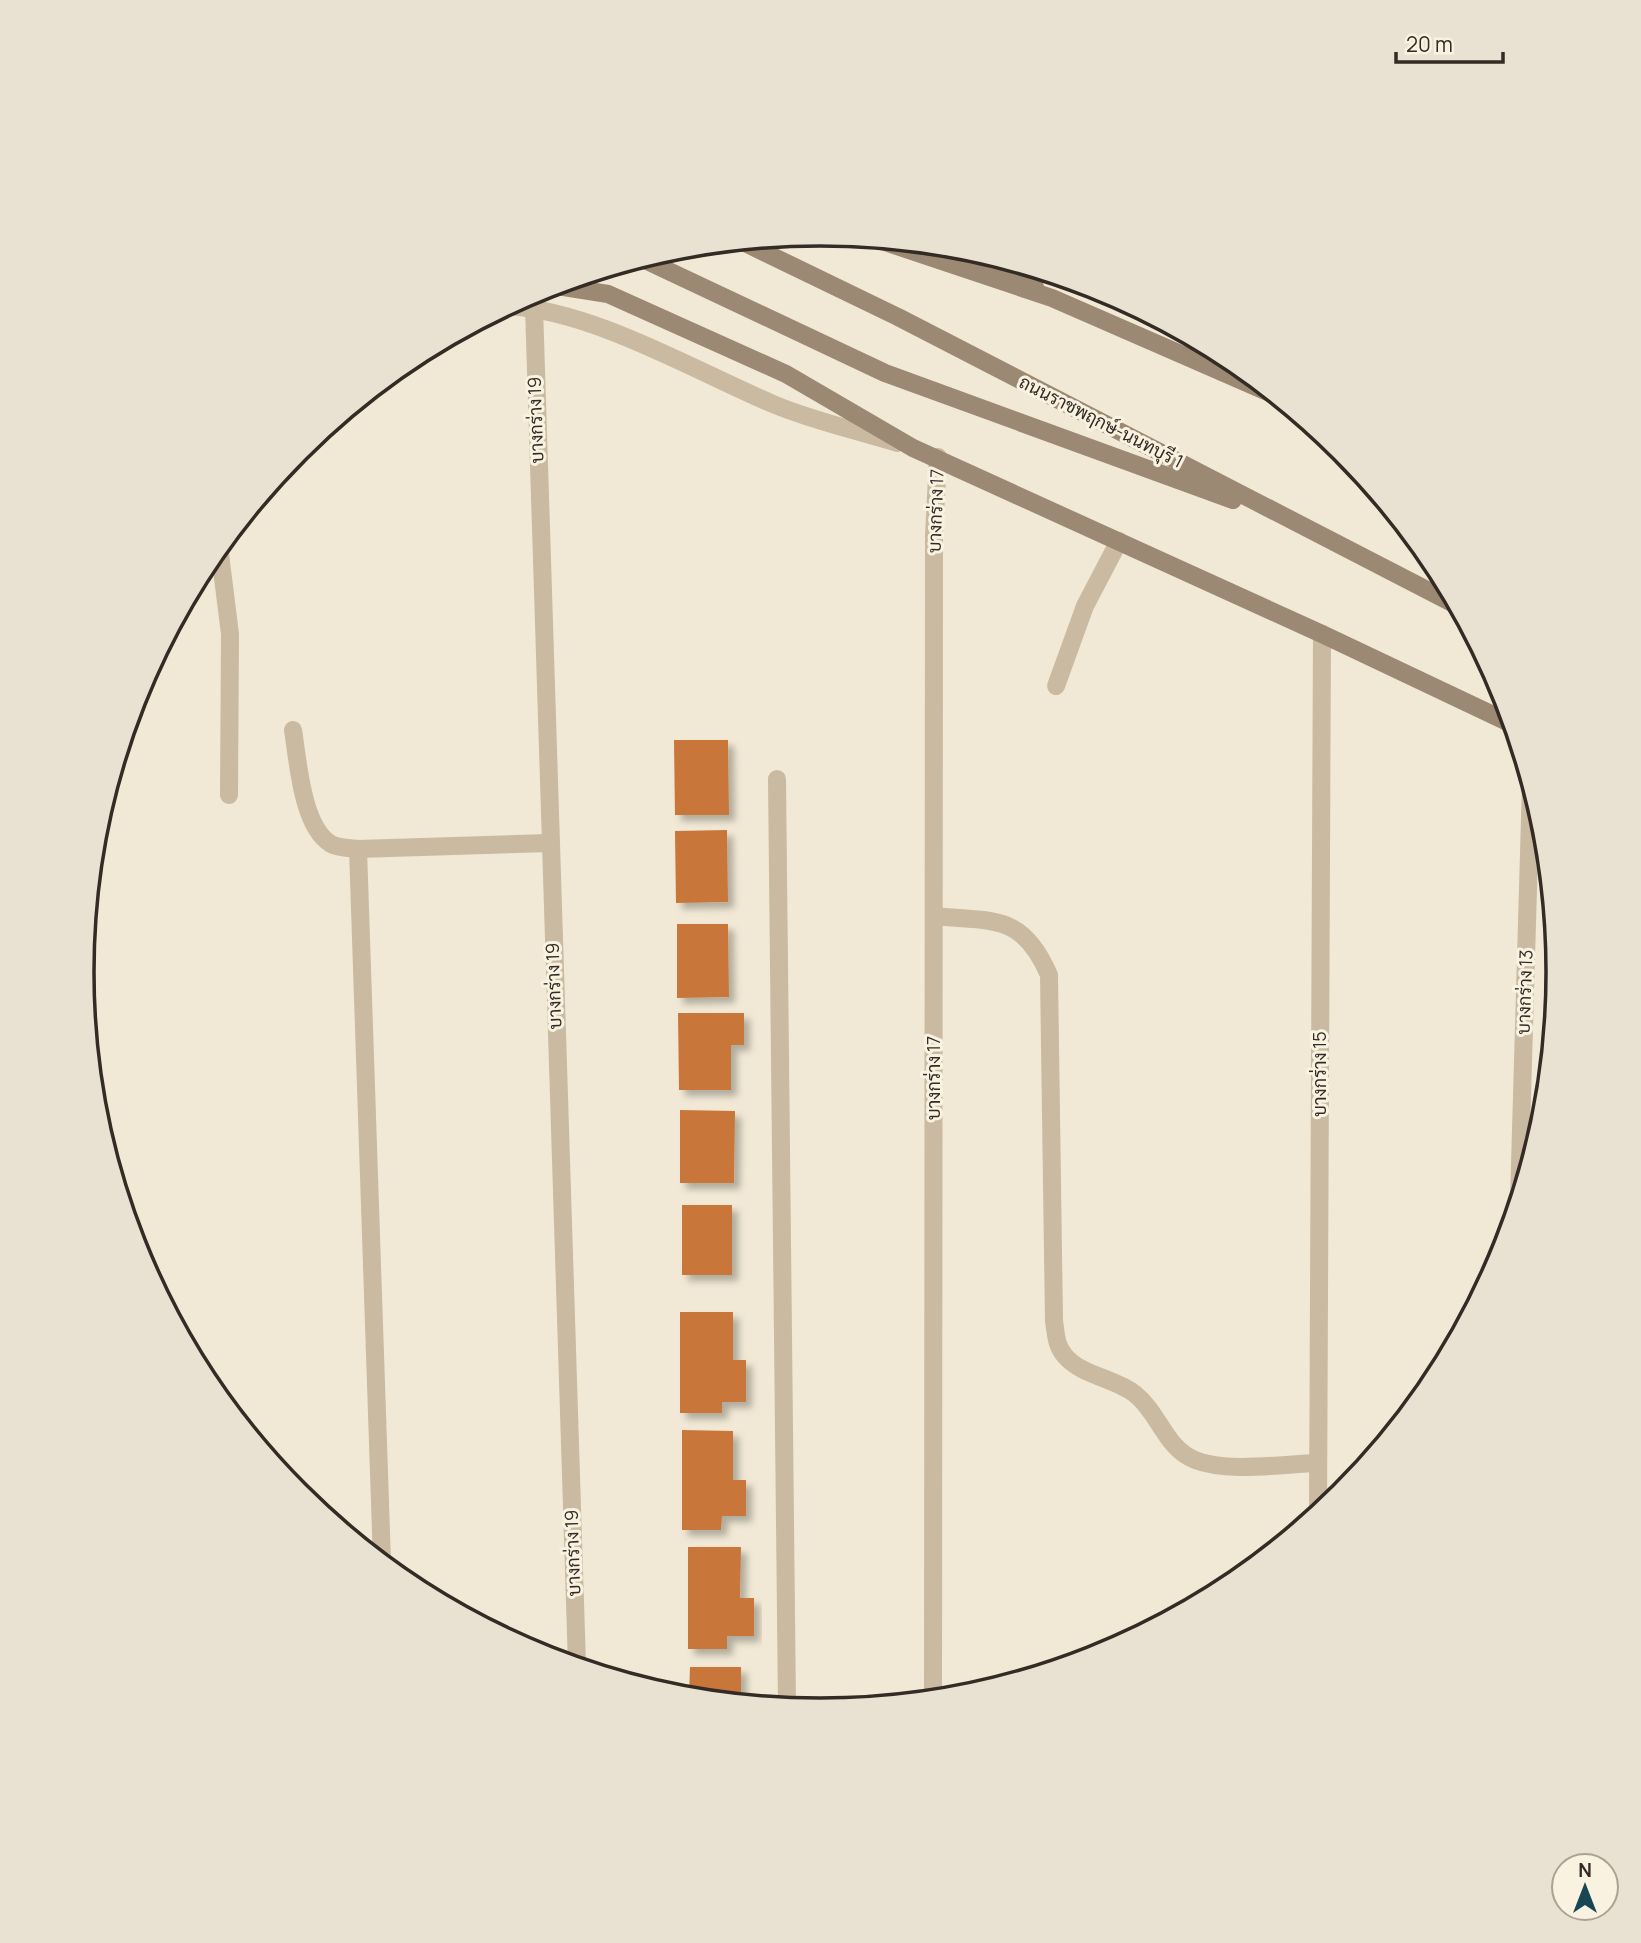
<svg xmlns="http://www.w3.org/2000/svg" width="1641" height="1943" font-family="Manrope,Sarabun,sans-serif">
<defs>
<filter id="shadow"><feDropShadow dx="6" dy="6" stdDeviation="3.5" flood-color="#0004"/></filter>
</defs>
<rect width="100%" height="100%" fill="#f1e9d5"/>
<g fill="#c9763b" filter="url(#shadow)">
<path d="M 674,740 L 728,740 L 729,815 L 675,815 Z"/>
<path d="M 727,830 L 728,902 L 676,903 L 675,831 Z"/>
<path d="M 677,924 L 728,924 L 729,997 L 677,998 Z"/>
<path d="M 678,1013 L 744,1013 L 744,1045 L 731,1045 L 731,1090 L 679,1090 Z"/>
<path d="M 680,1110 L 735,1111 L 734,1183 L 680,1183 Z"/>
<rect x="682" y="1205" width="50" height="70"/>
<path d="M 680,1312 L 733,1312 L 733,1360 L 746,1360 L 746,1402 L 722,1402 L 722,1413 L 680,1413 Z"/>
<path d="M 682,1430 L 733,1431 L 733,1480 L 746,1480 L 746,1516 L 722,1516 L 721,1530 L 682,1530 Z"/>
<path d="M 688,1547 L 741,1547 L 740,1598 L 754,1598 L 754,1636 L 727,1636 L 727,1649 L 688,1649 Z"/>
<path d="M 690,1667 L 741,1667 L 741,1702 L 689,1697 Z"/>
</g>
<g fill="none" stroke-linecap="round" stroke-linejoin="round">
<path stroke="#c9baa1" stroke-width="18" d="M 1056,686 L 1085,606 L 1119,541"/>
<g stroke="#c9baa1" stroke-width="18">
<path d="M 508,306 C 594,311 693,370 773,404 C 813,421 856,430 897,443"/>
<path d="M 534,307 L 577,1665"/>
<path d="M 219,546 L 230,634 L 229,795"/>
<path d="M 293,730 C 298,761 302,827 331,844 C 338,848 349,848 358,849"/>
<path d="M 777,779 L 787,1707"/>
<path d="M 934,916 C 994,922 1022,913 1049,975 L 1054,1321 C 1056,1334 1056,1346 1065,1356 C 1082,1376 1115,1378 1135,1394 C 1160,1414 1165,1448 1195,1460 C 1227,1473 1283,1464 1318,1463"/>
<path d="M 1519,1200 L 1531,784"/>
<path d="M 1318,1514 L 1322,634"/>
<path d="M 382,1562 L 358,849 L 549,843"/>
<path d="M 933,1699 L 934,536 L 938,457"/>
</g>
<g stroke="#9c8973" stroke-width="18">
<path d="M 873,238 L 1052,298 L 1277,396"/>
<path d="M 741,241 L 898,317 L 1458,606"/>
<path d="M 989,255 L 1035,287"/>
<path d="M 641,258 L 885,373 L 1233,500"/>
<path d="M 551,285 L 608,294 L 786,374 L 913,448 L 1322,634 L 1514,725"/>
</g>
</g>
<g text-anchor="middle" stroke-width="6" stroke-linejoin="round" paint-order="stroke">
<g font-size="18" fill="#332b24" stroke="#f9f2e1">
<text transform="translate(536 420) rotate(-92)" y="6">บางกร่าง 19</text>
<text transform="translate(1101 422) rotate(27)" y="6">ถนนราชพฤกษ์-นนทบุรี 1</text>
<text transform="translate(936 511) rotate(-88)" y="6">บางกร่าง 17</text>
<text transform="translate(554 986) rotate(-92)" y="6">บางกร่าง 19</text>
<text transform="translate(1525 992) rotate(-88)" y="6">บางกร่าง 13</text>
<text transform="translate(1320 1074) rotate(-90)" y="6">บางกร่าง 15</text>
<text transform="translate(934 1078) rotate(-90)" y="6">บางกร่าง 17</text>
<text transform="translate(573 1553) rotate(-92)" y="6">บางกร่าง 19</text>
</g>
</g>
<path d="M0 0H1641V1943H0ZM94 972a726 726 0 1 1 1452 0a726 726 0 1 1-1452 0Z" fill="#e9e2d2" fill-rule="evenodd"/>
<path fill="none" stroke="#332b24" stroke-width="3.5" d="M94 972a726 726 0 1 1 1452 0a726 726 0 1 1-1452 0Z"/>
<g transform="translate(1585 1887)"><circle r="33" fill="#f9f2e1" stroke="#aaa295" stroke-width="2"/>
<path d="M0-5L12 26L0 18L-12 26Z" fill="#194655"/>
<text y="-10" font-size="19" font-weight="bold" text-anchor="middle" fill="#332b24">N</text>
</g>
<path d="M1396 52v10h107v-10" fill="none" stroke="#332b24" stroke-width="3.5"/>
<text x="1406" y="52" font-size="21" fill="#332b24" stroke="#f9f2e1" stroke-width="5" paint-order="stroke">20 m</text>
</svg>
